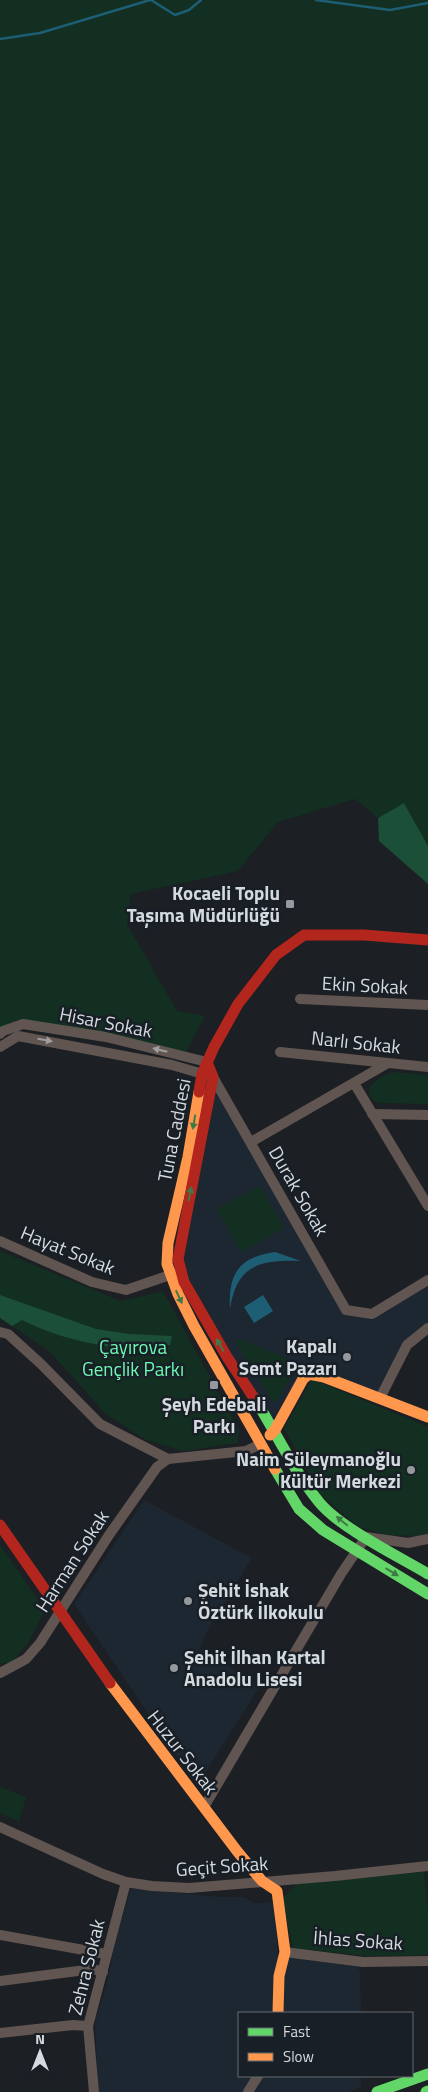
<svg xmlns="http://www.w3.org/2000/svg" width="428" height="2092" font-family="'Titillium Web',sans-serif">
<rect width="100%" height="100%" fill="#1c1f23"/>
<g fill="#1d2731">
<path d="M 212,1074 L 346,1310 L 372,1313 L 428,1279 L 428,1328 L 407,1345 L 381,1398 L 309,1374 L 275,1432 L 177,1258 Z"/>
<path d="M 144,1500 L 252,1558 L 205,1635 L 200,1649 L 260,1686 L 197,1786 L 74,1604 Z"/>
<path d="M 131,1888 L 219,1897 L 245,1897 L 254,1903 L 275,1902 L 278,1956 L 356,1964 L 360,1971 L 361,2013 L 239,2013 L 239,2076 L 361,2076 L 361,2087 L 348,2092 L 98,2092 L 95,2023 L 108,1979 L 115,1942 Z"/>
</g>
<g fill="#122f21">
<path d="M 0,0 L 428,0 L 428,846 L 404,803 L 378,818 L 355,799 L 278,822 L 238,871 L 131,894 L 127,924 L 177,1011 L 205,1016 L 186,1052 L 24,1022 L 0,1033 Z"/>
<path d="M 395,1072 L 428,1075 L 428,1104 L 380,1103 L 373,1101 L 368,1091 C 373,1081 384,1074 395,1072 Z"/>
<path d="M 260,1186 L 284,1228 L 241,1252 L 217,1209 Z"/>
<path d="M 0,1251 L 121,1301 L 163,1291 L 239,1430 L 238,1443 L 183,1451 L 146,1440 L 106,1414 L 49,1351 L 0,1318 Z"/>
<path d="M 239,1339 L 299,1363 L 277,1401 L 272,1401 L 235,1341 Z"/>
<path d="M 312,1379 L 428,1427 L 428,1534 L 423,1536 L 386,1535 L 357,1526 L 320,1494 L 284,1428 Z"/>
<path d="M 0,1545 L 45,1610 L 28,1643 L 12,1662 L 0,1664 Z"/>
<path d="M 0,1787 L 26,1797 L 19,1822 L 0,1813 Z"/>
<path d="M 424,1872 L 428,1910 L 428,1955 L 367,1956 L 293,1948 L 282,1898 L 297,1884 Z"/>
</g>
<g fill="#1b4f37">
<path d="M 404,803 L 428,846 L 428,884 L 379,841 L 378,818 Z"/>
<path d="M 0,1295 L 96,1329 L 129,1334 L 172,1336 L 170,1345 L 161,1345 L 159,1353 C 112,1348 65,1342 22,1320 L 12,1326 L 0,1318 Z"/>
</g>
<g fill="#1e5e75">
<path d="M 275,1252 L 301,1261 C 260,1260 237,1264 230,1309 C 228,1274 239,1257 275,1252 Z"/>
<path d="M 263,1295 L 273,1311 L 254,1323 L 244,1307 Z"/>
</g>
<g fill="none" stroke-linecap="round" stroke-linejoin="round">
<g stroke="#1e5e75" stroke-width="2.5">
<path d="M 151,0 L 175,15 L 189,10 L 201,0"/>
<path d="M 316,0 L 390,10 L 428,3"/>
<path d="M 0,39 L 40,33 L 150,0"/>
</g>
<g stroke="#605551" stroke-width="10">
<path d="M 300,999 L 428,1005"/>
<path d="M 0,1034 L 3,1031 L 23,1024 L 106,1037 L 207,1062"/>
<path d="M 0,1047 L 18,1036 L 172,1065 L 213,1077 L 346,1310 L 372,1314 L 428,1280"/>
<path d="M 280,1052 L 428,1067"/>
<path d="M 354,1083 L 428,1206"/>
<path d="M 372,1114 L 428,1115"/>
<path d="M 251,1142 L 388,1063"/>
<path d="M 0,1241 L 92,1282 L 126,1290 L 176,1273"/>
<path d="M 0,1332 L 8,1334 L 41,1364 L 100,1424 L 168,1459 L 246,1451 L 261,1444"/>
<path d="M 380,1398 L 407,1345 L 428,1328"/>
<path d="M 0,1673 L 26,1659 L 40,1643 L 109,1535 L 157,1467 L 168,1459"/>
<path d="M 204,1807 L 341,1574 L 366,1537 L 408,1543 L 428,1539"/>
<path d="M 0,1827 L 103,1874 L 126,1882 L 152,1886 L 189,1888 L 335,1876 L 428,1866"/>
<path d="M 0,1935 L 106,1954"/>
<path d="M 285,1952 L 363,1962 L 428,1961"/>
<path d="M 0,1981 L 93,1969 L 103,1972"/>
<path d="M 0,2033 L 73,2025 L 88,2026"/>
<path d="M 94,2092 L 88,2026 L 126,1882"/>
<path d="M 248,2092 L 258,2076"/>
</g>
<g stroke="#63d668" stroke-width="11">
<path d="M 254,1398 C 276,1432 293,1470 319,1502 C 340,1528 398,1556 428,1574"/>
<path d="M 275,1469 L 299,1509 L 323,1530 L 428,1594"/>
<path d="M 377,2092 L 428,2074"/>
<path d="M 426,2092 L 428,2091"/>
</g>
<g stroke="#ff974d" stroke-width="11">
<path d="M 199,1092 L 188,1157 L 168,1243 L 167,1264 L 178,1294 L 194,1326 L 275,1469"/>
<path d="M 270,1435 L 275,1430 L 303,1379 L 309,1374 L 324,1377 L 428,1417"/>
<path d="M 110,1683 L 237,1851 L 262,1881 L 277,1891 L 285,1952 L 279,1976 L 278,2013"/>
</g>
<g stroke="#b3261e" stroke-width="11">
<path d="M 207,1062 L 213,1077 L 178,1259 L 184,1282 L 227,1357 L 254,1398"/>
<path d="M 199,1092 L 202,1074 L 214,1047 L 238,1004 L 276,955 L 304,935 L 364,935 L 428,940"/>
<path d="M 0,1525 L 110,1683"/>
</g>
</g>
<defs><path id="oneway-solid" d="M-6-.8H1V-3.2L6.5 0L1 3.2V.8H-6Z" transform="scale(1.25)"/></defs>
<g fill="#a09e9f">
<use href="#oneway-solid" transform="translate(45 1040) rotate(10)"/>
<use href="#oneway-solid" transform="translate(160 1050) rotate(-166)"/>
</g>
<g fill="#3e7a47">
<use href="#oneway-solid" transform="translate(194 1122) rotate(100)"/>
<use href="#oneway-solid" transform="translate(190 1194) rotate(-79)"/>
<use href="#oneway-solid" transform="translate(179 1297) rotate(65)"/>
<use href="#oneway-solid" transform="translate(220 1345) rotate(-120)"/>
<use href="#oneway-solid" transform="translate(342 1521) rotate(-141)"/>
<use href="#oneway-solid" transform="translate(392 1572) rotate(31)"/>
</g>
<g fill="#94999d" stroke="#191f26" stroke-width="2">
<rect x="285" y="899" width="10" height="10" rx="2.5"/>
<circle cx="347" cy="1357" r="5"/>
<rect x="209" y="1380" width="10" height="10" rx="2.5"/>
<circle cx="411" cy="1470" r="5"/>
<circle cx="188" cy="1601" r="5"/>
<circle cx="174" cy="1668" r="5"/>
</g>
<g text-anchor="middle" stroke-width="5" stroke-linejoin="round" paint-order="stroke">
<g font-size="19" font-weight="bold" fill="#d5dadf" stroke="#191f26" text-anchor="end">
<text x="280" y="900">Kocaeli Toplu<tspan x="280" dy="22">Taşıma Müdürlüğü</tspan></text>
<text x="337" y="1353">Kapalı<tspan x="337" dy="22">Semt Pazarı</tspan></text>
<text x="214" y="1411" text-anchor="middle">Şeyh Edebali<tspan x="214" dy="22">Parkı</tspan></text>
<text x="401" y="1466">Naim Süleymanoğlu<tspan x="401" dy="22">Kültür Merkezi</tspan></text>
<text x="198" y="1597" text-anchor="start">Şehit İshak<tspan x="198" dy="22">Öztürk İlkokulu</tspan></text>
<text x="184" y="1664" text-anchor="start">Şehit İlhan Kartal<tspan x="184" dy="22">Anadolu Lisesi</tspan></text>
</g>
<g font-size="19" fill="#d5dadf" stroke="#191f26">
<text transform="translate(365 985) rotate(3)" y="7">Ekin Sokak</text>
<text transform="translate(106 1022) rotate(11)" y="7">Hisar Sokak</text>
<text transform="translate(356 1042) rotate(6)" y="7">Narlı Sokak</text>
<text transform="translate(174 1130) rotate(-79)" y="7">Tuna Caddesi</text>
<text transform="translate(299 1191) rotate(60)" y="7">Durak Sokak</text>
<text transform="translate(68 1250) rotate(22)" y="7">Hayat Sokak</text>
<text transform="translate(72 1561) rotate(-57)" y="7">Harman Sokak</text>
<text transform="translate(183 1752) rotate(52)" y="7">Huzur Sokak</text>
<text transform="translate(222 1866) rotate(-4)" y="7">Geçit Sokak</text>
<text transform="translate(358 1940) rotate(4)" y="7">İhlas Sokak</text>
<text transform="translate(86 1967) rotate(-76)" y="7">Zehra Sokak</text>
</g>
<g font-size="19" fill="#6bfab3" stroke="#191f26">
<text x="133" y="1354">Çayırova<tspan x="133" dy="22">Gençlik Parkı</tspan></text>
</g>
</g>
<rect x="238" y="2012" width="175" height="65" fill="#191f26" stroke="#646a70"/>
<rect x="248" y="2028" width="25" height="8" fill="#63d668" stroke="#646a70"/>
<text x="283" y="2037" font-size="15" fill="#d5dadf">Fast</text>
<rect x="248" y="2053" width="25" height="8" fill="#ff974d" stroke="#646a70"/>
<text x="283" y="2062" font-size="15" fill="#d5dadf">Slow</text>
<g transform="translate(40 2052)" stroke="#191f26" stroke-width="4" paint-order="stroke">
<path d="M0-4L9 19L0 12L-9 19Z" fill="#d5dadf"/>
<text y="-8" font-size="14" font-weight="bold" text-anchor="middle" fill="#d5dadf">N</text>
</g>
</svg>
